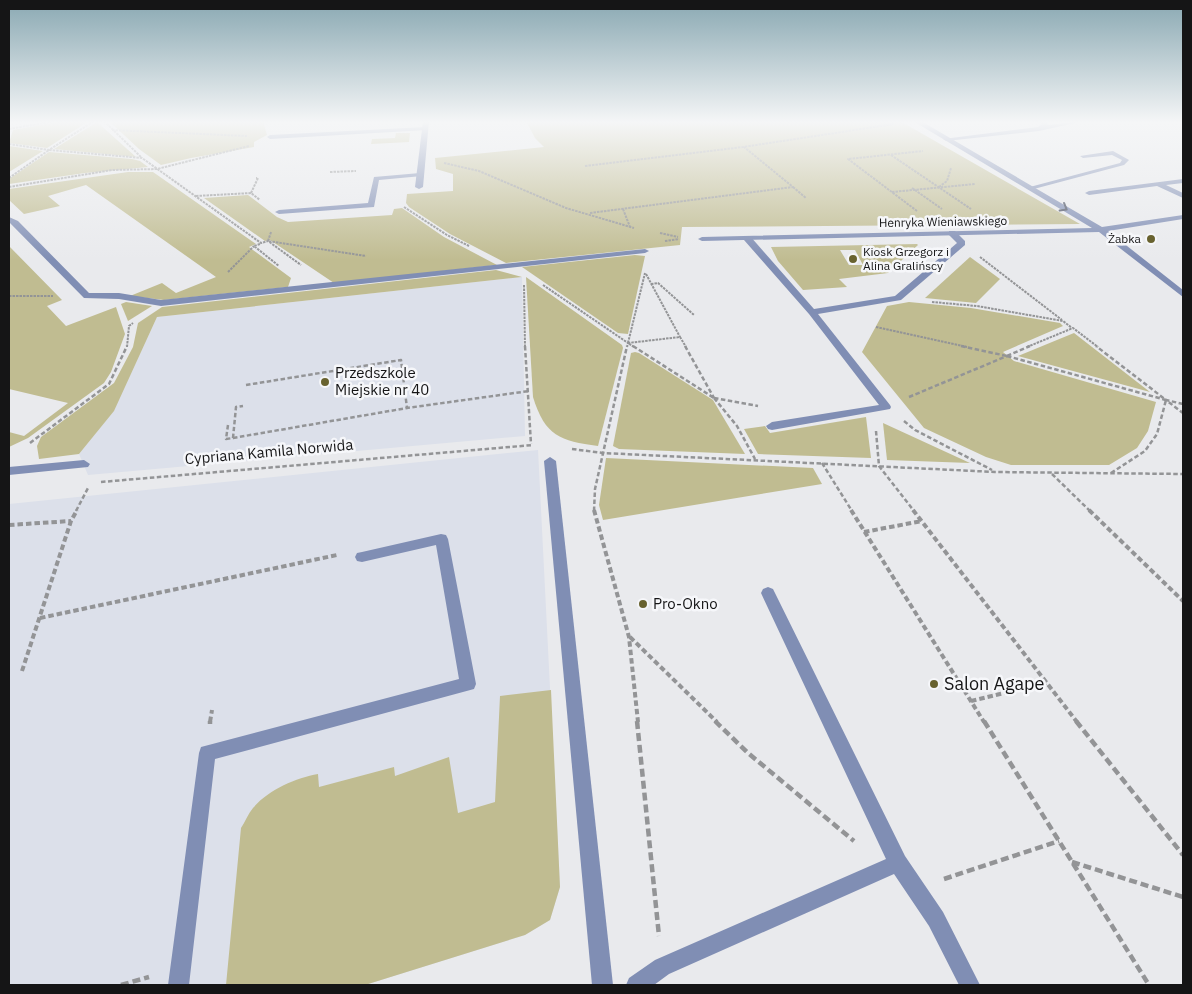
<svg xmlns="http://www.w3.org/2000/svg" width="1192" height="994" font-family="'IBM Plex Sans',sans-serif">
<rect width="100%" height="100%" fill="#e9eaed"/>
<g fill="#dce0ea">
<path d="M 522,277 L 525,436 L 88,475 L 79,454 L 114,410 L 157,317 Z"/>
<path d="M 538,450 L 560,887 L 550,920 L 525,935 L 365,985 L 9,985 L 9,504 Z"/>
</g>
<g fill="#c0bc91" fill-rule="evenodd">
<path d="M 63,121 L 89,121 L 47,148 L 9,143 L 13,130 Z"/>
<path d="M 109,121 L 263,121 L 267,135 L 254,142 L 254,147 L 191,158 L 161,165 L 139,149 Z"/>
<path d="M 526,121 L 900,121 L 1080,224 L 682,227 L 680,245 L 506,263 L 450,234 L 409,207 L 406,203 L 407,194 L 453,191 L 453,174 L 436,169 L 435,158 L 544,147 L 535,138 Z"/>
<path d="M 97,122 L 136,157 L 54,149 Z"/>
<path d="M 396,133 L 410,133 L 409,142 L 371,144 L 372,139 L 395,138 Z"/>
<path d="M 9,146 L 43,151 L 9,172 Z"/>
<path d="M 49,152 L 132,159 L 140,161 L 148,167 L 85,173 L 9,184 L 9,179 Z"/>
<path d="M 128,172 L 153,172 L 256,244 L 249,247 L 291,278 L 288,287 L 164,300 L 130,296 L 162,283 L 176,293 L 216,277 L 86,185 L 48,196 L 60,206 L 24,214 L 9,200 L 9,189 Z"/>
<path d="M 248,195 L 277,217 L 288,222 L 392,215 L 394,209 L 402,208 L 444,237 L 497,265 L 334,283 L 270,240 L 265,241 L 204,198 Z"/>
<path d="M 917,244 L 918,245 L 888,273 L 839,279 L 847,287 L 803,290 L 778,261 L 771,247 ZM 840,250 L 855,250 L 863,265 L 849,265 Z"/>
<path d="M 9,246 L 62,300 L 47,306 L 66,326 L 116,307 L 125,334 L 111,372 L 104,383 L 28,438 L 9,447 L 9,432 L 24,436 L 68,403 L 9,389 Z"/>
<path d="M 635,255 L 645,256 L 628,334 L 618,333 L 522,267 Z"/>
<path d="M 970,257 L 1000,279 L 976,303 L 925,298 Z"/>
<path d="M 496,270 L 522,277 L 157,317 L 114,411 L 79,454 L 39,459 L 37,446 L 41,437 L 114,383 L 133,347 L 138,323 L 162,307 Z"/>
<path d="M 526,277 L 622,345 L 623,348 L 598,446 C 560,441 545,436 533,397 Z"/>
<path d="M 126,302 L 152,306 L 128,321 L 121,304 Z"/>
<path d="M 909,302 L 971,308 L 1060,323 L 1063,326 L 1003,352 L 1014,361 L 1156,402 L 1148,431 L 1137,448 L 1109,465 L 1011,465 L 986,457 L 924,428 L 862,352 L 887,306 Z"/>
<path d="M 1074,333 L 1150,392 L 1018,356 Z"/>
<path d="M 635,352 L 639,353 L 713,400 L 745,454 L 619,449 L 613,446 L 631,353 Z"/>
<path d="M 866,417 L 871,458 L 758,454 L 744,429 L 765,426 L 770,433 Z"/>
<path d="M 883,423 L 970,463 L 887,460 Z"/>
<path d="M 606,458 L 813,468 L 822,484 L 603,520 L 599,505 Z"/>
<path d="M 551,690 L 560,887 L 550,920 L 525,935 L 365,985 L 226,985 L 241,828 C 245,822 248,814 253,808 C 268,790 296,778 318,774 L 319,787 L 394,767 L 395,776 L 449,757 L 458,813 L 495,802 L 500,696 Z"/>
</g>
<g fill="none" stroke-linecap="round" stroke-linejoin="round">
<g stroke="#939496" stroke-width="2" stroke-dasharray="2.5 1" stroke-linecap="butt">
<path d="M 104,121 L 141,157"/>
<path d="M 9,129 L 55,121"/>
<path d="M 112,130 L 247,136"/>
<path d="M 9,144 L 49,150 L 94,121"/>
<path d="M 891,155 L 971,209"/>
<path d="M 444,163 L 479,171 L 566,208 L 634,228"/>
<path d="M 585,166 L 743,147 L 894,124"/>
<path d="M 330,172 L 356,171"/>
<path d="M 9,178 L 49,150 L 142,158 L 261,243 L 268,241 L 301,265"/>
<path d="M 9,187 L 112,170 L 157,169 L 249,146"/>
<path d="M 793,187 L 806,198"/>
<path d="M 939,187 L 947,181 L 951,168"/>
<path d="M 912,188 L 942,209"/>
<path d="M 892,192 L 975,184"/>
<path d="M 251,193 L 258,178 L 256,178"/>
<path d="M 196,196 L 251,193 L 260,200"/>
<path d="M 404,207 L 447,235 L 469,246"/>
<path d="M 623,209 L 630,227"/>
<path d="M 917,211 L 848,159 L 923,151"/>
<path d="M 590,213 L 793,187 L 744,147"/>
<path d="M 271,232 L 268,241 L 366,256"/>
<path d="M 660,233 L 678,237"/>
<path d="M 665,241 L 679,239"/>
<path d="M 260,244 L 254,246 L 279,266"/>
<path d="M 980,257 L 1062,320"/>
<path d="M 228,272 L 254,246"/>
<path d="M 646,274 L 680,337"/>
<path d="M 651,284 L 658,283 L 694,315"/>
<path d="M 524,285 L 525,347"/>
<path d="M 543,285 L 628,343 L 627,347"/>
<path d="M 9,296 L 53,296"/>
<path d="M 932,302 L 977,306 L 1063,321 L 1072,328"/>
<path d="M 876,327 L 967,347"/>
<path d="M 628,343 L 645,273"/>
<path d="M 127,347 L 129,326 L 133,323"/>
<path d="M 634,347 L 628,343 L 680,337 L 686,347"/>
<path d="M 1027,347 L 1073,328 L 1098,347"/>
</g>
<g stroke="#939496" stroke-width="2.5" stroke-dasharray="4.5 2.5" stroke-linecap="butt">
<path d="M 525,346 L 531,444"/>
<path d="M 633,346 L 714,398"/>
<path d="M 685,346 L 714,398"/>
<path d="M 961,346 L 1007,356"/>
<path d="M 1007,356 L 1166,400 L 1096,346"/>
<path d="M 1007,356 L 1030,346"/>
<path d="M 246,385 L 401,360 L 407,408"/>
<path d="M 909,397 L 1007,356"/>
<path d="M 714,398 L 758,406"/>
<path d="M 714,398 L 737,426 L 755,459"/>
<path d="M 1183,404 L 1166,400 L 1183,413"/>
<path d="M 904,421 L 915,430 L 992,470"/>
<path d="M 228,425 L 226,439 L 233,438 L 236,407 L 243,406"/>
<path d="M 876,431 L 879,466 L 914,511"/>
<path d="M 233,438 L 407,408 L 529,391"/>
<path d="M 30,443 L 109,384 L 127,346"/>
<path d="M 572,449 L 603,453 L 995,472 L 1183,474"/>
<path d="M 822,463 L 852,511"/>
<path d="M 1111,473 L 1145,451 L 1157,434 L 1166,400"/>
<path d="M 1052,474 L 1090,511"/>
<path d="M 101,482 L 533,445"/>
<path d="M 76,511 L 88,488"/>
<path d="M 594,511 L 595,489 L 627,346"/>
</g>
<g stroke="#939496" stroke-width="4" stroke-dasharray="5.5 3" stroke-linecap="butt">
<path d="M 594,510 L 629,637 L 638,722"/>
<path d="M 851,510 L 984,722"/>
<path d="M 913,510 L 1077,722"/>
<path d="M 1089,510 L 1183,601"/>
<path d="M 9,525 L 71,521"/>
<path d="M 864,532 L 922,521"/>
<path d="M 40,618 L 337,555"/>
<path d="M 630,637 L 717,722"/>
<path d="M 22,671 L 71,521 L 77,510"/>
<path d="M 971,701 L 1046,683"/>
<path d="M 210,722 L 212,710"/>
</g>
<g stroke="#939496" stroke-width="4.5" stroke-dasharray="8 4" stroke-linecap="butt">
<path d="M 637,721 L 659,936"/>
<path d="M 715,721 L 748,753 L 854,841"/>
<path d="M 984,721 L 1149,985"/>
<path d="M 1076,721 L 1183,855"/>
<path d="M 210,724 L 210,721"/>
<path d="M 1072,862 L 1183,897"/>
<path d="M 944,879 L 1059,841"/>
<path d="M 121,985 L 149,977"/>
</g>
<g fill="#808eb4" fill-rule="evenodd">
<path d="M 1039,121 L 1046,121 L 1048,125 L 1084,121 L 1039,131 L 946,141 L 943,139 L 1038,127 L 1042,124 Z"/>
<path d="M 425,127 L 427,130 L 270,139 L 267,137 L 270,135 Z"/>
<path d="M 1113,151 L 1129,160 L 1124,165 L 1030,190 L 1026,188 L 1120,163 L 1122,160 L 1112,155 L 1083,158 L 1080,156 Z"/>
<path d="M 420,173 L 423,175 L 422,176 L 379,180 L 374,207 L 279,214 L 275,212 L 279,210 L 368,203 L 374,177 Z"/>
<path d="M 1183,179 L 1183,183 L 1166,185 L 1183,193 L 1183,198 L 1157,186 L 1089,195 L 1085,193 L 1089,191 Z"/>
<path d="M 949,231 L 955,231 L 965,241 L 965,245 L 901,300 L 818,314 L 890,405 L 891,407 L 890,409 L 772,430 L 768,429 L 766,426 L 772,422 L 879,405 L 809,314 L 744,240 L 744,236 L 750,236 L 814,309 L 895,296 L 957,243 L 949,235 Z"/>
<path d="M 550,457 L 556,461 L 613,985 L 592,985 L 544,461 Z"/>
<path d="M 441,534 L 446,535 L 448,539 L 476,684 L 474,689 L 215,759 L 189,985 L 168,985 L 199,753 L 201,747 L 459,679 L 436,545 L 362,562 L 357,561 L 355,557 L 357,553 L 362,552 Z"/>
<path d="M 768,587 L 773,589 L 905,856 L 943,912 L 980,985 L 959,985 L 929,926 L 894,874 L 669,974 L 654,985 L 626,985 L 629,978 L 655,960 L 886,859 L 761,593 L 763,589 Z"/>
</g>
<g fill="#808eb4" fill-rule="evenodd">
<path d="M 423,121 L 429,121 L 423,187 L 419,189 L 415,187 Z"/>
<path d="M 913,121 L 921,121 L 1102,227 L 1183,215 L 1183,219 L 1108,231 L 1183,290 L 1183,297 L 1099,232 L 702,241 L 698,239 L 702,237 L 1092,228 Z"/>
<path d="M 9,217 L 18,221 L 89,293 L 119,293 L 161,300 L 645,249 L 649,251 L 645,253 L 161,306 L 119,299 L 84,298 L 9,222 Z"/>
<path d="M 84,460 L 90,464 L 88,467 L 9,475 L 9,467 Z"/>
</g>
</g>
<defs><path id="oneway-chevron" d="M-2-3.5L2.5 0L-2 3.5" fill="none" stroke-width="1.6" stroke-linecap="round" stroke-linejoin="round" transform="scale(1.25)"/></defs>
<use stroke="#454b5d" href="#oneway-chevron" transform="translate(1064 208) rotate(30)"/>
<linearGradient id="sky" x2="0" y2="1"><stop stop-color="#89a8b2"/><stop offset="0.47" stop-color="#f5f6f7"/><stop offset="1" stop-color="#f5f6f7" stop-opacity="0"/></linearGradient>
<rect width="1192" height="260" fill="url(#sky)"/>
<g fill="#68622f" stroke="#f6f7fa" stroke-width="2">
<circle cx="1151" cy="239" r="5"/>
<circle cx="853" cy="259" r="5"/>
<circle cx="325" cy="382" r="5"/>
<circle cx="643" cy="604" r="5"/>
<circle cx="934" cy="684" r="5"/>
</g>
<g text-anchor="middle" stroke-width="5" stroke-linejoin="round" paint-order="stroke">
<g font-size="12" fill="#151516" stroke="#f6f7fa">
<text transform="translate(943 222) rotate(-1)" y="4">Henryka Wieniawskiego</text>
</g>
<g font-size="12" fill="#151516" stroke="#f6f7fa" text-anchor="end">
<text x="1141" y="243">Żabka</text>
<text x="863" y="256" text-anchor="start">Kiosk Grzegorz i<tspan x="863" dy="14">Alina Gralińscy</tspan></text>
</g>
<g font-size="15" fill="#151516" stroke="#f6f7fa" text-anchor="start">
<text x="335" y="378">Przedszkole<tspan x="335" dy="17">Miejskie nr 40</tspan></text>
<text x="653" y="609">Pro-Okno</text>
</g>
<g font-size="15" fill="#151516" stroke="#f6f7fa">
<text transform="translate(269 452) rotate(-5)" y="5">Cypriana Kamila Norwida</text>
</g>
<g font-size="18" fill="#151516" stroke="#f6f7fa" text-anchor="start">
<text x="944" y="690">Salon Agape</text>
</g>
</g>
<rect width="1192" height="994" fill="none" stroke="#151516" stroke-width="20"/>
</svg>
